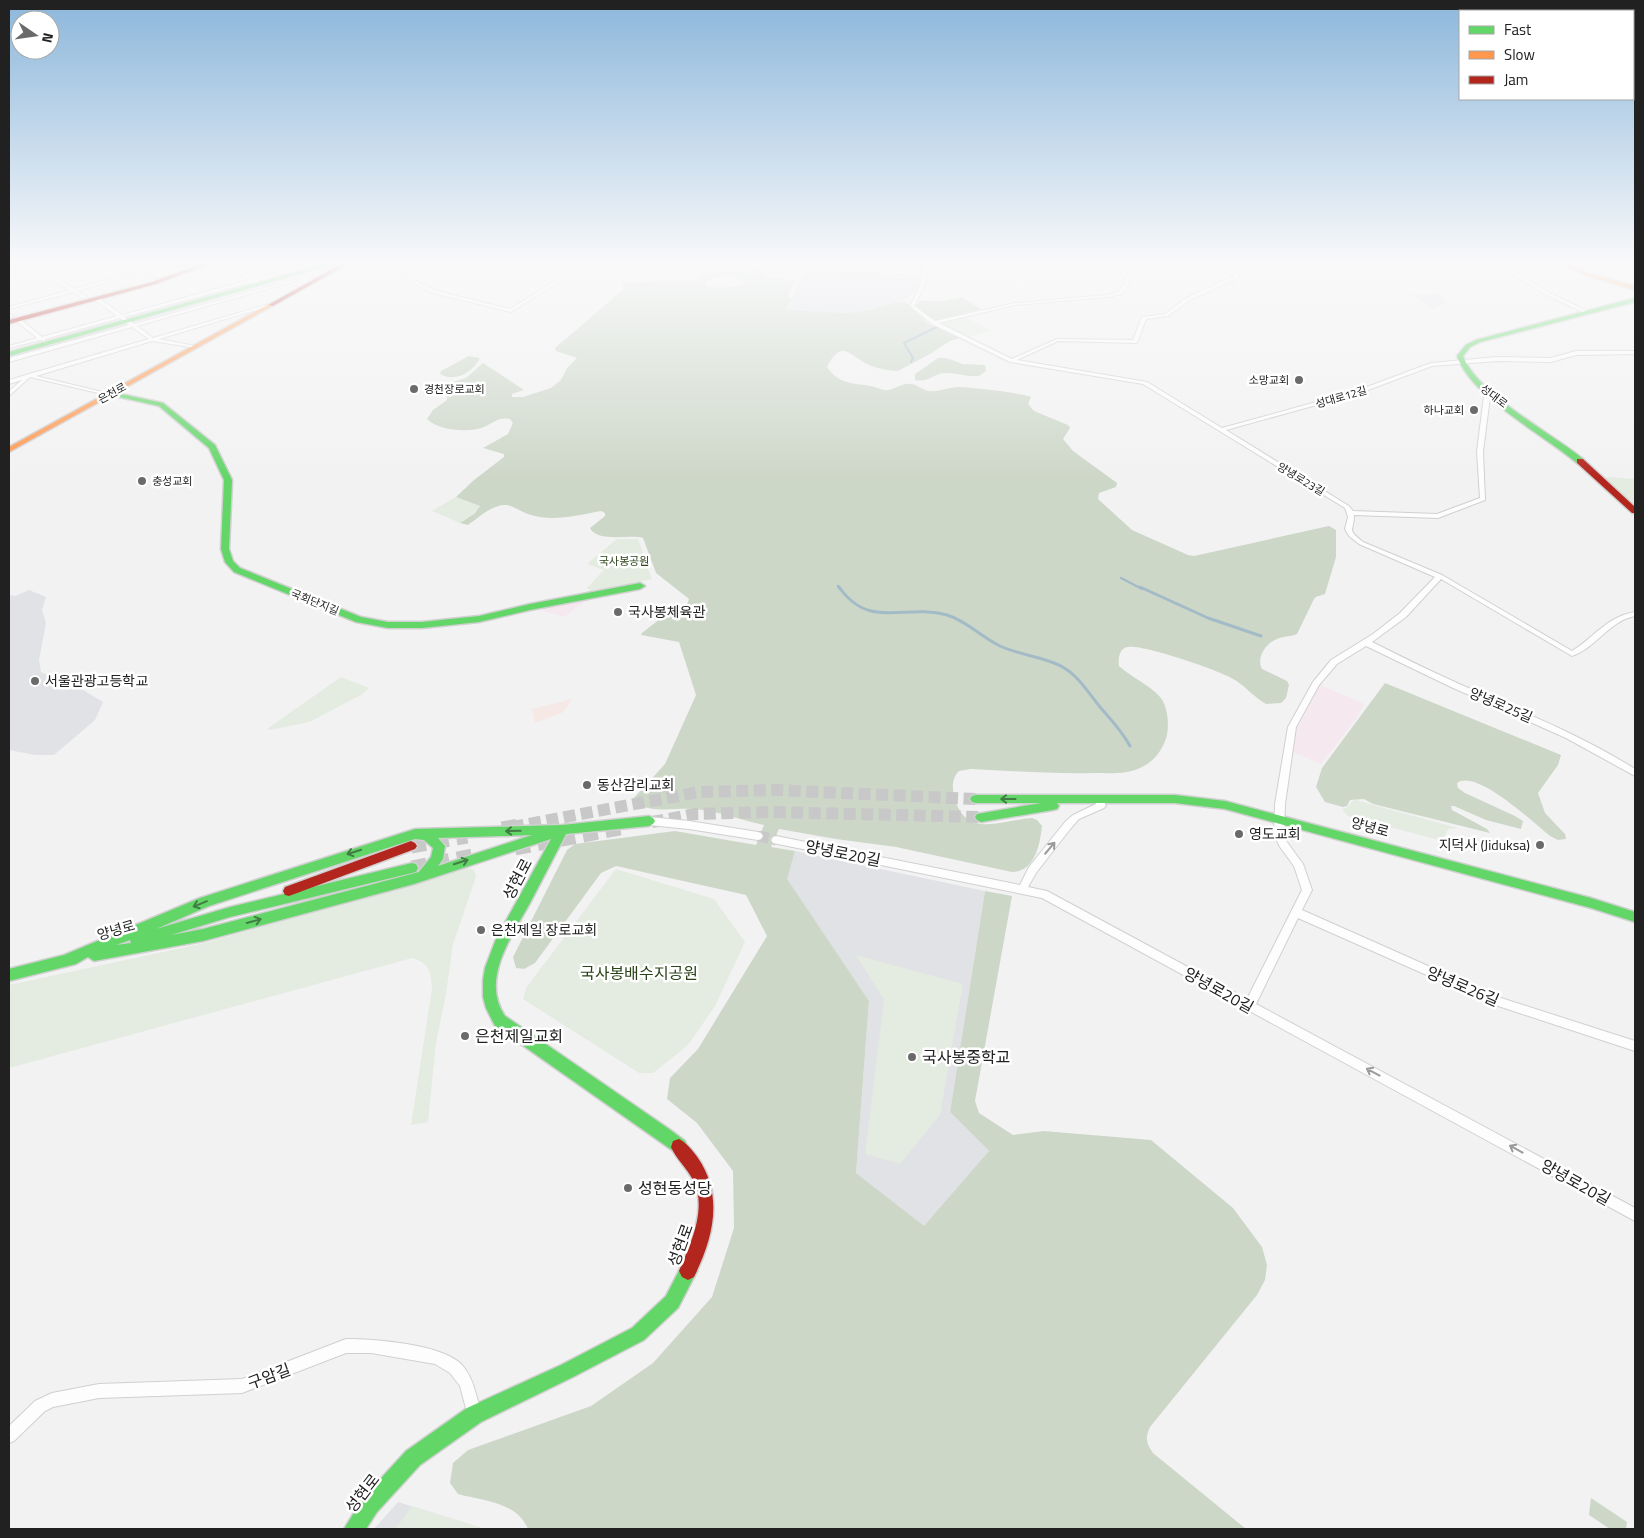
<svg xmlns="http://www.w3.org/2000/svg" width="1644" height="1538" font-family="'Titillium Web','Noto Sans KR',sans-serif">
<rect width="100%" height="100%" fill="#f2f2f3"/>
<path fill="#f6e9e5" d="M 572,699 L 564,712 L 535,723 L 532,709 Z"/>
<g fill="#f5e8ef">
<path d="M 583,599 L 587,600 L 564,617 L 544,611 L 544,608 Z"/>
<path d="M 1320,685 L 1364,704 L 1356,719 L 1321,764 L 1292,752 L 1297,729 Z"/>
</g>
<g fill="#e0e2e6">
<path d="M 812,263 L 926,263 L 923,271 L 811,265 Z"/>
<path d="M 805,270 L 923,275 L 919,289 L 902,301 L 894,302 L 873,309 L 849,313 L 786,310 Z"/>
<path d="M 1438,294 L 1447,302 L 1432,309 L 1411,295 Z"/>
<path d="M 29,590 L 46,597 L 42,610 L 46,623 L 39,660 L 41,672 L 83,690 L 103,702 L 95,720 L 54,755 L 35,755 L 9,750 L 9,595 L 15,596 Z"/>
<path d="M 795,851 L 985,891 L 950,1112 L 989,1151 L 924,1227 L 856,1173 L 869,1001 L 786,879 Z"/>
<path d="M 398,1502 L 485,1529 L 374,1529 Z"/>
</g>
<g fill="#e4ebe0">
<path d="M 966,317 L 991,331 L 968,337 L 942,324 Z"/>
<path d="M 1609,477 L 1635,479 L 1635,505 L 1605,478 Z"/>
<path d="M 456,497 L 480,506 L 479,509 L 460,523 L 432,511 Z"/>
<path d="M 617,539 L 638,539 L 652,579 L 591,591 L 587,588 L 604,570 L 587,564 Z"/>
<path d="M 341,677 L 369,688 L 361,695 L 309,722 L 270,730 L 267,729 Z"/>
<path d="M 1357,800 L 1373,805 L 1458,828 L 1448,829 L 1444,837 L 1439,840 L 1348,816 L 1342,809 L 1348,807 L 1352,801 Z"/>
<path d="M 466,868 L 474,870 L 476,877 L 453,944 L 446,994 L 436,1043 L 428,1122 L 411,1125 L 432,989 C 431,972 430,963 412,958 L 9,1068 L 9,985 L 205,943 Z"/>
<path d="M 616,869 L 714,899 L 745,942 L 715,1006 L 688,1045 L 653,1073 L 639,1073 L 523,999 L 526,988 Z"/>
<path d="M 856,955 L 963,984 L 940,1115 L 900,1164 L 865,1154 L 884,1000 Z"/>
<path d="M 412,1506 L 485,1529 L 395,1529 Z"/>
</g>
<g fill="#cdd7c8">
<path d="M 756,271 C 771,280 779,277 795,281 L 788,296 L 791,299 L 786,310 L 849,313 L 873,309 L 896,302 L 902,302 L 907,303 L 927,323 L 959,338 L 950,341 L 930,354 L 898,371 C 889,371 875,368 867,364 C 849,354 841,339 827,367 C 838,384 853,383 871,386 C 877,387 882,391 889,390 C 897,388 902,383 911,384 C 917,384 922,390 929,391 C 940,392 949,387 959,387 C 970,387 1022,393 1031,397 L 1028,404 L 1034,411 L 1068,425 L 1070,428 L 1063,439 L 1073,451 L 1117,483 L 1116,487 L 1099,493 L 1098,499 L 1132,530 L 1188,555 L 1194,556 L 1329,526 L 1336,530 L 1336,557 L 1325,594 L 1316,597 L 1314,599 L 1297,634 C 1290,637 1283,636 1277,639 C 1266,643 1256,658 1262,669 L 1287,681 L 1289,685 L 1286,698 L 1281,703 L 1266,704 C 1255,698 1246,687 1235,680 C 1222,671 1142,644 1128,647 C 1119,648 1118,659 1119,666 C 1132,678 1149,684 1161,698 C 1168,708 1169,724 1167,735 C 1164,748 1154,762 1142,767 C 1127,775 1109,773 1093,773 C 1052,774 1012,771 971,769 L 959,771 C 952,778 952,787 954,796 C 965,840 1001,820 1032,818 L 1037,820 L 1042,826 C 1040,844 1035,872 1012,872 L 896,847 L 836,839 L 779,829 L 771,847 L 795,851 L 787,879 L 869,1001 L 856,1173 L 924,1226 L 989,1151 L 950,1112 L 985,891 L 1012,896 L 975,1101 L 979,1113 L 1013,1135 L 1044,1131 L 1151,1140 L 1233,1208 L 1262,1247 L 1267,1265 L 1265,1280 L 1257,1295 L 1150,1427 C 1145,1438 1146,1443 1153,1453 L 1246,1529 L 528,1529 C 517,1502 483,1501 458,1494 L 450,1483 L 453,1463 L 468,1450 L 591,1406 L 653,1363 L 712,1297 L 734,1228 L 733,1171 L 697,1123 L 667,1099 L 670,1078 L 698,1049 L 767,936 L 746,895 L 616,866 L 601,873 L 535,963 L 524,969 L 516,968 L 513,957 L 567,850 L 575,844 L 675,831 L 756,845 L 764,825 C 741,820 717,811 694,809 C 674,808 655,813 636,804 L 634,798 L 665,764 L 696,695 L 679,642 L 641,635 L 642,633 L 665,615 L 685,610 L 689,599 L 656,573 L 643,538 C 629,534 597,543 590,528 L 605,516 L 605,513 L 601,511 C 579,515 553,522 531,515 C 523,513 514,506 506,505 C 493,504 478,518 468,525 L 460,523 L 475,513 L 480,506 L 456,497 L 474,480 L 504,457 L 504,454 L 483,448 L 508,434 L 513,423 L 510,419 C 498,417 495,422 484,427 C 469,433 439,431 427,419 L 433,410 L 447,400 L 447,395 L 441,389 L 440,386 L 466,378 L 483,363 L 524,390 L 512,394 L 512,397 L 523,397 L 551,388 L 561,380 L 567,368 L 577,358 L 556,351 L 555,348 L 625,288 L 622,285 L 624,282 L 695,280 L 701,278 L 702,274 L 709,272 L 730,275 L 711,278 L 707,281 L 706,286 L 720,288 L 742,285 L 745,281 L 734,277 L 733,275 L 720,273 Z"/>
<path d="M 962,297 L 981,309 L 934,321 L 915,306 L 920,301 L 944,301 Z"/>
<path d="M 469,356 L 480,358 C 473,372 455,383 440,374 L 441,371 Z"/>
<path d="M 938,358 L 946,358 L 963,364 L 985,365 L 986,371 L 979,376 C 968,377 957,373 946,373 C 932,373 930,383 915,380 L 915,374 Z"/>
<path d="M 1385,683 L 1561,755 L 1558,765 L 1538,793 L 1545,813 L 1565,834 L 1566,839 L 1558,840 L 1550,836 C 1535,824 1476,768 1457,783 L 1458,788 L 1465,793 L 1515,816 L 1523,821 L 1521,829 L 1486,820 L 1454,806 L 1451,806 L 1452,810 L 1487,829 L 1490,833 L 1373,804 L 1364,799 L 1350,800 L 1347,806 L 1343,807 L 1325,802 L 1316,787 L 1322,768 Z"/>
<path d="M 1591,1498 L 1627,1522 L 1626,1529 L 1610,1529 L 1589,1515 Z"/>
</g>
<g fill="none" stroke-linecap="round" stroke-linejoin="round">
<path stroke="#a3bbc7" stroke-width="2" d="M 911,362 L 913,358 L 904,343 L 937,327"/>
<g stroke="#a3bbc7" stroke-width="2.5">
<path d="M 1121,578 L 1142,589"/>
<path d="M 838,586 L 840,589"/>
</g>
<g stroke="#a3bbc7" stroke-width="3">
<path d="M 839,587 C 870,631 905,603 947,615 C 967,621 981,637 1000,646 C 1017,654 1037,656 1054,663 C 1076,671 1086,690 1100,707 C 1111,720 1122,731 1130,746"/>
<path d="M 1140,587 L 1208,618 L 1261,636"/>
</g>
<path stroke="#c8c8c9" stroke-width="11" stroke-dasharray="11 5" stroke-linecap="butt" d="M 758,836 L 776,840"/>
<g stroke="#c8c8c9" stroke-width="12" stroke-dasharray="12 5.5" stroke-linecap="butt">
<path d="M 652,822 L 695,814 L 772,812 L 981,817"/>
<path d="M 512,827 L 699,792 L 775,790 L 976,799"/>
</g>
<g stroke="#c8c8c9" stroke-width="15" stroke-dasharray="15 8" stroke-linecap="butt">
<path d="M 502,829 L 519,826"/>
<path d="M 411,846 L 467,836"/>
<path d="M 515,848 L 625,827"/>
<path d="M 412,868 L 473,856"/>
</g>
<g stroke="#d0d0d1" stroke-width="2">
<g id="street">
<path d="M 258,263 L 263,263 L 244,273 L 254,279 L 311,263 L 318,263 L 257,281 L 258,283 L 252,282 L 124,317 L 134,324 L 296,279 L 296,281 L 137,326 L 153,338 L 272,303 L 276,304 L 159,339 L 195,346 L 197,346 L 197,348 L 152,341 L 36,376 L 111,394 L 111,396 L 30,377 L 9,396 L 9,391 L 22,380 L 9,384 L 9,380 L 149,339 L 132,327 L 9,362 L 9,358 L 129,325 L 120,318 L 45,339 L 45,341 L 40,340 L 9,348 L 9,346 L 37,338 L 16,321 L 16,319 L 20,319 L 42,337 L 117,316 L 95,300 L 95,298 L 99,298 L 122,315 L 249,280 L 240,274 L 202,266 L 202,264 L 240,272 Z"/>
<path d="M 373,263 L 378,263 L 437,291 L 510,309 L 584,263 L 589,263 L 511,312 L 433,293 Z"/>
<path d="M 641,263 L 651,263 L 701,271 L 800,267 L 923,273 L 926,263 L 930,263 L 923,289 L 914,306 L 935,321 L 1015,303 L 1108,295 L 1118,292 L 1127,281 L 1118,268 L 1121,263 L 1125,263 L 1122,268 L 1131,281 L 1122,294 L 1108,297 L 1015,305 L 939,323 L 1012,359 L 1057,339 L 1133,340 L 1142,317 L 1165,314 L 1186,298 L 1234,276 L 1236,266 L 1266,263 L 1240,268 L 1238,278 L 1190,300 L 1168,316 L 1146,319 L 1137,343 L 1058,341 L 1017,360 L 1147,382 L 1222,428 L 1356,391 L 1431,363 L 1497,357 L 1551,358 L 1576,351 L 1635,351 L 1635,354 L 1576,355 L 1551,362 L 1497,361 L 1432,366 L 1360,393 L 1226,430 L 1349,506 L 1353,511 L 1437,514 L 1480,498 L 1477,451 L 1484,396 L 1494,394 L 1494,396 L 1490,397 L 1483,451 L 1485,500 L 1438,518 L 1354,515 C 1354,533 1346,528 1363,542 L 1442,575 L 1572,651 C 1595,637 1606,617 1635,612 L 1635,616 C 1609,621 1596,648 1572,656 L 1441,579 L 1406,617 L 1372,642 C 1400,656 1428,670 1457,683 C 1518,710 1579,734 1635,769 L 1635,776 L 1566,738 L 1451,687 L 1366,646 L 1337,664 L 1319,685 L 1296,727 L 1285,804 L 1284,835 L 1287,842 L 1303,864 L 1312,890 L 1302,910 L 1498,997 L 1635,1041 L 1635,1051 L 1492,1004 L 1298,918 L 1256,1004 L 1635,1208 L 1635,1221 L 1042,898 L 773,843 L 771,840 L 773,837 L 776,836 L 1020,885 L 1029,867 L 1065,822 L 1073,815 L 1096,804 L 1094,799 L 1096,797 L 1102,797 L 1106,806 L 1104,808 L 1079,819 L 1071,828 L 1036,873 L 1028,887 L 1047,891 L 1247,999 L 1302,890 L 1294,866 L 1280,847 L 1274,835 L 1275,804 L 1288,727 L 1313,682 L 1331,660 L 1373,634 L 1400,613 L 1435,577 L 1359,544 L 1349,536 L 1345,529 L 1348,517 L 1345,508 L 1143,384 L 1010,362 L 932,324 L 910,306 L 919,289 L 923,275 L 800,269 L 701,273 Z"/>
<path d="M 1493,263 L 1498,263 L 1552,294 L 1591,313 L 1587,314 L 1548,296 Z"/>
<path d="M 141,271 L 155,277 L 153,278 L 141,273 L 77,291 L 86,296 L 86,298 L 82,298 L 73,292 L 9,309 L 9,307 L 70,290 L 53,280 L 53,278 L 57,278 L 74,289 Z"/>
<path d="M 9,314 L 14,316 L 12,317 L 9,316 Z"/>
<path d="M 649,817 L 689,821 L 758,832 L 761,833 L 763,836 L 761,839 L 758,840 L 689,829 L 649,825 L 646,824 L 644,821 L 646,818 Z"/>
<path d="M 346,1339 C 374,1339 441,1344 461,1364 C 469,1372 473,1383 476,1394 C 478,1403 483,1412 479,1420 L 474,1422 L 469,1420 L 460,1386 L 450,1373 L 435,1364 L 371,1353 L 346,1353 L 242,1393 L 99,1398 L 53,1407 L 45,1411 L 14,1441 L 9,1443 L 9,1426 L 35,1401 L 52,1393 L 99,1384 L 242,1379 Z"/>
</g>
</g>
<g stroke="#d0d0d1" stroke-width="3">
<g id="fast">
<path d="M 329,263 L 338,263 L 9,356 L 9,352 Z"/>
<path d="M 1635,298 L 1635,302 L 1480,342 L 1470,347 L 1463,356 C 1478,395 1550,432 1583,459 L 1583,463 L 1577,463 C 1543,434 1472,398 1457,356 L 1466,345 L 1476,340 Z"/>
<path d="M 112,392 L 163,403 L 215,445 L 232,480 L 229,549 L 233,561 L 240,568 L 361,617 L 388,622 L 422,622 L 479,616 L 530,604 L 640,583 L 645,586 L 640,589 L 530,610 L 479,622 L 422,628 L 388,628 L 356,622 L 234,572 L 225,562 L 221,549 L 224,480 L 209,448 L 159,406 L 110,395 L 110,393 Z"/>
<path d="M 976,795 L 1175,795 L 1225,801 L 1591,898 L 1635,912 L 1635,922 L 1591,908 L 1225,809 L 1175,803 L 1057,803 L 1059,806 L 1057,809 L 1053,810 L 981,822 L 977,820 L 975,817 L 977,814 L 1041,803 L 976,803 L 972,802 L 970,799 L 972,796 Z"/>
<path d="M 649,816 L 653,818 L 655,821 L 653,824 L 649,826 L 566,834 C 554,857 542,880 530,903 C 512,936 480,979 505,1016 L 669,1129 L 685,1141 L 687,1147 L 685,1153 L 679,1155 L 495,1026 L 486,1008 L 483,997 L 483,980 L 485,968 L 496,939 L 551,839 L 414,884 L 203,941 L 94,961 L 88,957 L 76,964 L 9,981 L 9,969 L 64,955 L 200,898 L 415,829 L 562,825 ZM 532,835 L 438,866 L 443,859 L 445,846 L 438,838 ZM 415,839 L 424,840 L 433,848 L 431,857 L 419,872 L 203,929 L 171,935 L 230,917 L 412,873 L 416,872 L 418,868 L 416,864 L 412,863 L 230,907 L 156,929 L 209,906 ZM 130,940 L 131,943 L 116,945 Z"/>
<path d="M 688,1262 L 694,1265 L 697,1271 L 678,1308 L 644,1340 L 573,1377 L 481,1422 L 420,1465 L 377,1512 L 366,1529 L 344,1529 L 363,1498 L 406,1451 L 467,1408 L 561,1365 L 632,1328 L 666,1296 L 682,1265 Z"/>
</g>
</g>
<g stroke="#d0d0d1" stroke-width="3">
<g id="slow">
<path d="M 1557,263 L 1565,263 L 1588,273 L 1635,286 L 1635,290 L 1584,275 Z"/>
<path d="M 1621,263 L 1635,265 L 1635,269 L 1622,264 Z"/>
<path d="M 269,304 L 274,305 L 9,452 L 9,447 Z"/>
</g>
</g>
<g stroke="#d0d0d1" stroke-width="3">
<g id="jam">
<path d="M 204,263 L 212,263 L 156,284 L 9,324 L 9,320 L 152,282 Z"/>
<path d="M 343,263 L 350,263 L 273,306 L 268,305 Z"/>
<path d="M 1577,459 L 1583,459 L 1635,507 L 1635,513 L 1632,513 L 1577,463 Z"/>
<path d="M 411,841 L 415,843 L 417,846 L 415,849 L 289,896 L 285,895 L 283,891 L 285,887 Z"/>
<path d="M 679,1139 C 687,1143 693,1151 698,1158 C 724,1196 713,1239 694,1277 L 688,1280 L 682,1277 L 679,1271 C 690,1245 708,1208 693,1180 C 687,1168 676,1159 671,1147 L 673,1141 Z"/>
</g>
</g>
<use href="#street" fill="#fdfdfd" fill-rule="evenodd"/>
<use href="#fast" fill="#63d668" fill-rule="evenodd"/>
<use href="#slow" fill="#ff974d" fill-rule="evenodd"/>
<use href="#jam" fill="#b3261e" fill-rule="evenodd"/>
</g>
<defs><path id="oneway-shaft" d="M-6 0H5M1.5-3L5.5 0L1.5 3" fill="none" stroke-width="1.6" stroke-linecap="round" stroke-linejoin="round" transform="scale(1.25)"/></defs>
<g stroke="#427c45">
<use href="#oneway-shaft" transform="translate(1008 799) rotate(180)"/>
<use href="#oneway-shaft" transform="translate(513 831) rotate(179)"/>
<use href="#oneway-shaft" transform="translate(354 852) rotate(162)"/>
<use href="#oneway-shaft" transform="translate(461 862) rotate(-18)"/>
<use href="#oneway-shaft" transform="translate(200 904) rotate(158)"/>
<use href="#oneway-shaft" transform="translate(254 921) rotate(-15)"/>
</g>
<g stroke="#9a9a9a">
<use href="#oneway-shaft" transform="translate(1050 848) rotate(-50)"/>
<use href="#oneway-shaft" transform="translate(1373 1072) rotate(-152)"/>
<use href="#oneway-shaft" transform="translate(1516 1149) rotate(-151)"/>
</g>
<linearGradient id="sky" x2="0" y2="1"><stop stop-color="#8cb7db"/><stop offset="0.55" stop-color="#f9f9fa"/><stop offset="1" stop-color="#f9f9fa" stop-opacity="0"/></linearGradient>
<rect width="1644" height="478" fill="url(#sky)"/>
<g fill="#6a6a6b" stroke="#fff" stroke-width="2">
<circle cx="1299" cy="380" r="5"/>
<circle cx="414" cy="389" r="5"/>
<circle cx="1474" cy="410" r="5"/>
<circle cx="142" cy="481" r="5"/>
<circle cx="618" cy="612" r="5"/>
<circle cx="35" cy="681" r="5"/>
<circle cx="587" cy="785" r="5"/>
<circle cx="1239" cy="834" r="5"/>
<circle cx="1540" cy="845" r="5"/>
<circle cx="481" cy="930" r="5"/>
<circle cx="465" cy="1036" r="5"/>
<circle cx="912" cy="1057" r="5"/>
<circle cx="628" cy="1188" r="5"/>
</g>
<g text-anchor="middle" stroke-width="5" stroke-linejoin="round" paint-order="stroke">
<g font-size="11" fill="#212122" stroke="#fff" text-anchor="end">
<text x="1289" y="384">소망교회</text>
<text x="424" y="393" text-anchor="start">경천장로교회</text>
<text x="1464" y="414">하나교회</text>
<text x="152" y="485" text-anchor="start">충성교회</text>
</g>
<g font-size="11" fill="#212122" stroke="#fff">
<text transform="translate(112 393) rotate(-29)" y="4">은천로</text>
<text transform="translate(1494 396) rotate(37)" y="4">성대로</text>
<text transform="translate(1341 397) rotate(-16)" y="4">성대로12길</text>
<text transform="translate(1301 479) rotate(31)" y="4">양녕로23길</text>
<text transform="translate(315 602) rotate(22)" y="4">국회단지길</text>
</g>
<g font-size="11" fill="#2a4318" stroke="#fff">
<text x="624" y="565">국사봉공원</text>
</g>
<g font-size="14" fill="#212122" stroke="#fff" text-anchor="start">
<text x="628" y="617">국사봉체육관</text>
<text x="45" y="686">서울관광고등학교</text>
<text x="597" y="790">동산감리교회</text>
<text x="1249" y="839">영도교회</text>
<text x="1530" y="850" text-anchor="end">지덕사 (Jiduksa)</text>
<text x="491" y="935">은천제일 장로교회</text>
</g>
<g font-size="14" fill="#212122" stroke="#fff">
<text transform="translate(1501 705) rotate(23)" y="5">양녕로25길</text>
<text transform="translate(1370 827) rotate(15)" y="5">양녕로</text>
<text transform="translate(116 930) rotate(-16)" y="5">양녕로</text>
</g>
<g font-size="16" fill="#212122" stroke="#fff">
<text transform="translate(843 853) rotate(11)" y="6">양녕로20길</text>
<text transform="translate(517 879) rotate(-62)" y="6">성현로</text>
<text transform="translate(1463 986) rotate(23)" y="6">양녕로26길</text>
<text transform="translate(1219 990) rotate(29)" y="6">양녕로20길</text>
<text transform="translate(1576 1182) rotate(29)" y="6">양녕로20길</text>
<text transform="translate(680 1245) rotate(-70)" y="6">성현로</text>
<text transform="translate(269 1376) rotate(-20)" y="6">구암길</text>
<text transform="translate(362 1493) rotate(-52)" y="6">성현로</text>
</g>
<g font-size="16" fill="#2a4318" stroke="#fff">
<text x="639" y="979">국사봉배수지공원</text>
</g>
<g font-size="16" fill="#212122" stroke="#fff" text-anchor="start">
<text x="475" y="1042">은천제일교회</text>
<text x="922" y="1063">국사봉중학교</text>
<text x="638" y="1194">성현동성당</text>
</g>
</g>
<rect width="1644" height="1538" fill="none" stroke="#212122" stroke-width="20"/>
<rect x="1459" y="10" width="175" height="90" fill="#ffffff" stroke="#a6a6a7"/>
<rect x="1469" y="26" width="25" height="8" fill="#63d668" stroke="#a6a6a7"/>
<text x="1504" y="35" font-size="15" fill="#212122">Fast</text>
<rect x="1469" y="51" width="25" height="8" fill="#ff974d" stroke="#a6a6a7"/>
<text x="1504" y="60" font-size="15" fill="#212122">Slow</text>
<rect x="1469" y="76" width="25" height="8" fill="#b3261e" stroke="#a6a6a7"/>
<text x="1504" y="85" font-size="15" fill="#212122">Jam</text>
<g transform="translate(35 35) rotate(103)"><circle r="24" fill="#ffffff" stroke="#a6a6a7"/>
<path d="M0-4L9 19L0 12L-9 19Z" fill="#6a6a6b"/>
<text y="-8" font-size="14" font-weight="bold" text-anchor="middle" fill="#212122">N</text>
</g>
</svg>
